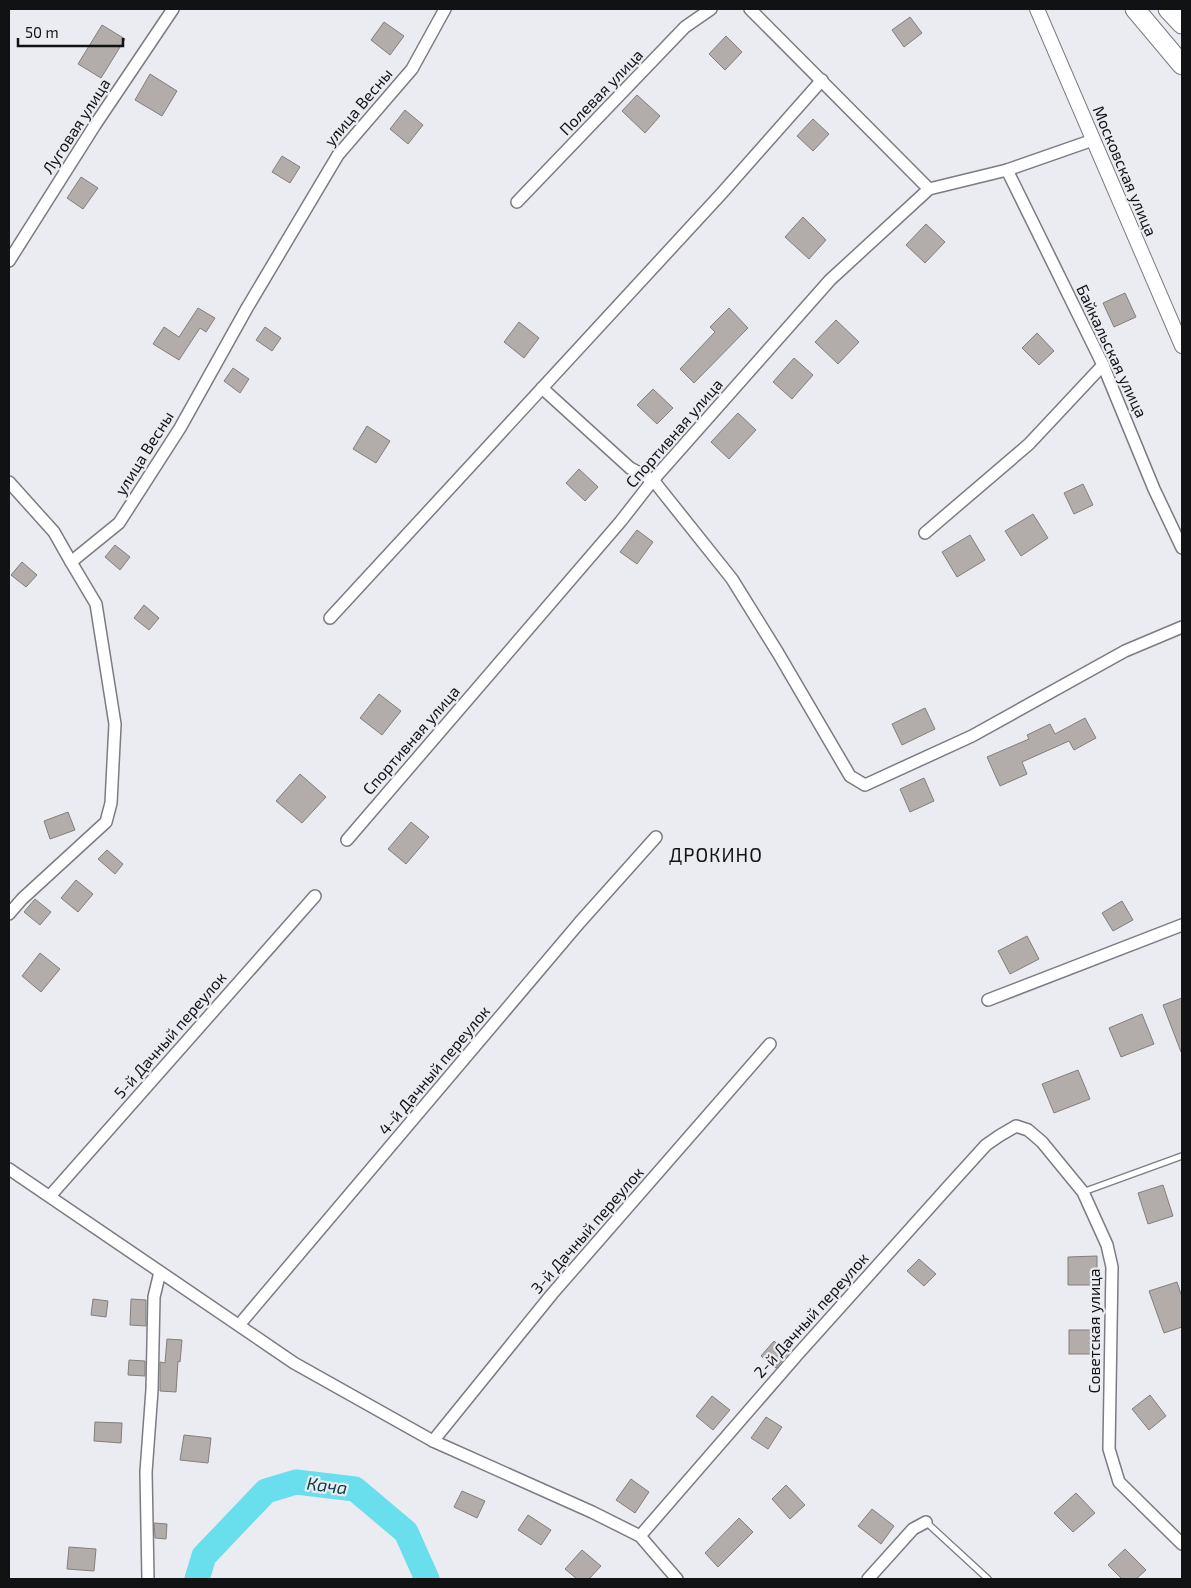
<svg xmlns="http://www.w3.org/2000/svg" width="1191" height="1588" font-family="'Exo 2',sans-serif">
<rect width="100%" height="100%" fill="#ebecf1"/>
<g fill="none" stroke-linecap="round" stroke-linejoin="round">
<path stroke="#69deed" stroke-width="25" d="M 197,1579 L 204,1556 L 266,1491 L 296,1482 L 355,1489 L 406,1532 L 427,1579"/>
</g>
<g fill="#b2acaa" stroke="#847f7d">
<path d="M 910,17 L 922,33 L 904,47 L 892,30 Z"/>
<path d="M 384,22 L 404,36 L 390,55 L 371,40 Z"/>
<path d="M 102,25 L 125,39 L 101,78 L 78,64 Z"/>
<path d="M 726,36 L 742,52 L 725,70 L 709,54 Z"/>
<path d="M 150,74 L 177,91 L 162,116 L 135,100 Z"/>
<path d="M 637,95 L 660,116 L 645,133 L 622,111 Z"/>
<path d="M 405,110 L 423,125 L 408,144 L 390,129 Z"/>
<path d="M 813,119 L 829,134 L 813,151 L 797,136 Z"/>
<path d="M 282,156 L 300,167 L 290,183 L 272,172 Z"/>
<path d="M 81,177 L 98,188 L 83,209 L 67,198 Z"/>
<path d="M 803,217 L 826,240 L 809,259 L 785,237 Z"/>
<path d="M 926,224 L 945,242 L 925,263 L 906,245 Z"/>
<path d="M 1125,293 L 1136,317 L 1114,327 L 1103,303 Z"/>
<path d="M 198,308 L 215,318 L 206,332 L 200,328 L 179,360 L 153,344 L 164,327 L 179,337 Z"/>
<path d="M 729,308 L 748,328 L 694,383 L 680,369 L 715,332 L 710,327 Z"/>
<path d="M 836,320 L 859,342 L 838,364 L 815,342 Z"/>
<path d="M 519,322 L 539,338 L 524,358 L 504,342 Z"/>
<path d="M 265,327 L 281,338 L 272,351 L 256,340 Z"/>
<path d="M 1037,333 L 1054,351 L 1039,365 L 1022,348 Z"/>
<path d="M 794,358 L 813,375 L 792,399 L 773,382 Z"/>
<path d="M 233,368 L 249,379 L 240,393 L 224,381 Z"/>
<path d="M 653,389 L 673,408 L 657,424 L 637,405 Z"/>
<path d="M 738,413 L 756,430 L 729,459 L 711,442 Z"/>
<path d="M 367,426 L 390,441 L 376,463 L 353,449 Z"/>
<path d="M 579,469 L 598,487 L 585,501 L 566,483 Z"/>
<path d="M 1083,484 L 1093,505 L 1074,514 L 1064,493 Z"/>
<path d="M 1033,514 L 1048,538 L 1021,556 L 1005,531 Z"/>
<path d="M 637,530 L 653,542 L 637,564 L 620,552 Z"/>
<path d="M 970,535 L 985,560 L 957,577 L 942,552 Z"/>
<path d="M 115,545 L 130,557 L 120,570 L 105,557 Z"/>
<path d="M 22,562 L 37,575 L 26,587 L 11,575 Z"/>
<path d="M 144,605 L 159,618 L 149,630 L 134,618 Z"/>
<path d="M 379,694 L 401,711 L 382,735 L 360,718 Z"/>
<path d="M 925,708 L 935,729 L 902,745 L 892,724 Z"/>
<path d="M 1085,718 L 1096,738 L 1074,750 L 1069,741 L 1022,762 L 1027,774 L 1000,786 L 987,757 L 1029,739 L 1027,735 L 1050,724 L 1055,734 Z"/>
<path d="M 300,774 L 326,797 L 302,823 L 276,801 Z"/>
<path d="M 924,778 L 934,801 L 910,812 L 900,789 Z"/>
<path d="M 68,812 L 75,830 L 50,839 L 44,821 Z"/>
<path d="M 411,822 L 429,837 L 406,864 L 388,849 Z"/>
<path d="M 107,850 L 123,864 L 115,874 L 98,859 Z"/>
<path d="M 76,880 L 93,894 L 78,912 L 61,898 Z"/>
<path d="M 35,899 L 51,912 L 40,925 L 24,912 Z"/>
<path d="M 1122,901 L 1133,920 L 1113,931 L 1102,913 Z"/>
<path d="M 1027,936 L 1039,959 L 1010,974 L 998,951 Z"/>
<path d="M 40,953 L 60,969 L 41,992 L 22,976 Z"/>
<path d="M 1182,998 L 1182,1052 L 1181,1052 L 1163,1005 Z"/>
<path d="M 1142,1014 L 1154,1044 L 1121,1057 L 1109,1028 Z"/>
<path d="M 1078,1070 L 1090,1099 L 1054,1113 L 1042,1084 Z"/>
<path d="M 1163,1185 L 1173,1216 L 1148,1224 L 1138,1193 Z"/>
<path d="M 1097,1256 L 1097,1285 L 1068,1285 L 1068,1257 Z"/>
<path d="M 919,1259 L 936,1274 L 924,1286 L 907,1271 Z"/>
<path d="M 1177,1282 L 1182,1297 L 1182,1327 L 1164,1333 L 1149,1291 Z"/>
<path d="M 93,1299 L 108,1301 L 106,1317 L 91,1315 Z"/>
<path d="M 131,1299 L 146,1300 L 146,1326 L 130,1325 Z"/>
<rect x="1069" y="1330" width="25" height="24"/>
<path d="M 167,1339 L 182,1340 L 180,1362 L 178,1361 L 176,1392 L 160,1391 L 160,1362 L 165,1363 Z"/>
<path d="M 774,1341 L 788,1353 L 776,1368 L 761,1356 Z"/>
<path d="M 129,1360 L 145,1361 L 145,1376 L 128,1375 Z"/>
<path d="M 1150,1395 L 1166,1416 L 1149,1430 L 1132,1409 Z"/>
<path d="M 712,1396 L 730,1410 L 713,1430 L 696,1416 Z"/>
<path d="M 766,1417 L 782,1427 L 768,1449 L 751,1438 Z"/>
<path d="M 95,1422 L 122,1423 L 121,1443 L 94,1441 Z"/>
<path d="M 184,1435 L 211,1438 L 208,1463 L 180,1460 Z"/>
<path d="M 631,1479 L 649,1492 L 635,1513 L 616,1500 Z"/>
<path d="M 786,1485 L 805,1505 L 790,1519 L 772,1499 Z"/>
<path d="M 462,1491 L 485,1501 L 477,1518 L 454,1507 Z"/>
<path d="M 1076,1493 L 1095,1513 L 1073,1532 L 1054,1513 Z"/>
<path d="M 872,1509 L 894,1526 L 881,1544 L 858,1526 Z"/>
<path d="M 528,1515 L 551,1530 L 541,1545 L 518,1530 Z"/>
<path d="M 739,1518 L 753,1532 L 718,1567 L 705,1553 Z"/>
<path d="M 154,1523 L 167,1524 L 166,1539 L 155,1538 Z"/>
<path d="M 69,1547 L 96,1549 L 94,1571 L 67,1569 Z"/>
<path d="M 1125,1549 L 1146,1570 L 1136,1579 L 1122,1579 L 1108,1565 Z"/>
<path d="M 582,1550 L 601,1566 L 589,1579 L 577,1579 L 565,1569 Z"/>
</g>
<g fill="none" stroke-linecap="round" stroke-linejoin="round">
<g stroke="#7b7c81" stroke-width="8">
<g id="service">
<path d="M 1083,1192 L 1182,1156"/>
<path d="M 926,1522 L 988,1579"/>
</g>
</g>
<g stroke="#7b7c81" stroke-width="14">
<g id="minor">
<path d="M 750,9 L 929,189"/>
<path d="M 1007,170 L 1103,365 L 1154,489 L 1182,548"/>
<path d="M 517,202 L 685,27 L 711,9"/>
<path d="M 9,261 L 95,125 L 173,9"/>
<path d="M 542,388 L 630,468 L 653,480 L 732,579 L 778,653 L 850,776 L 865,785 L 972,736 L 1125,651 L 1182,627"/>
<path d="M 9,482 L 54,532 L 71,562"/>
<path d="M 925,533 L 1029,444 L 1103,365"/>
<path d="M 330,618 L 722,193 L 822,80"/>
<path d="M 347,840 L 621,521 L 653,480 L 830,280 L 929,189 L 1007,170 L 1093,140"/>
<path d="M 9,914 L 22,899 L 106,822 L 111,803 L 115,724 L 96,604 L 71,562 L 119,523 L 180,428 L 247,308 L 338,155 L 412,69 L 445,9"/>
<path d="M 988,1000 L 1182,925"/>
<path d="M 9,1169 L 294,1363 L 433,1441 L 592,1512 L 640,1536 L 677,1579"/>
<path d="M 50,1196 L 315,896"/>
<path d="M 239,1325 L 580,922 L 656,837"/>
<path d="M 433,1441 L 552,1294 L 770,1044"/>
<path d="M 640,1536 L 798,1354 L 947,1188 L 986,1145 L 999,1136 L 1016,1126 L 1028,1130 L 1042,1142 L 1083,1192 L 1107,1245 L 1112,1267 L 1109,1449 L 1119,1482 L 1182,1544"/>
<path d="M 148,1579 L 146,1472 L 152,1390 L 154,1297 L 160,1272"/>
<path d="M 868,1579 L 913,1529 L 926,1522"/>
</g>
</g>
<g stroke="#7b7c81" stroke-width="16">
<path id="tertiary" d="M 1037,9 L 1182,346"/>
</g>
<g stroke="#7b7c81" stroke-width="21">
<g id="trunk">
<path d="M 1135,9 L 1182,65"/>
<path d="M 1168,9 L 1182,24"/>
</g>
</g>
<use href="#service" stroke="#fff" stroke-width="5.5"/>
<use href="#minor" stroke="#fff" stroke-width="11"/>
<use href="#tertiary" stroke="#fff" stroke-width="14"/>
<use href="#trunk" stroke="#fff" stroke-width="19"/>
</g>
<g text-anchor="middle" stroke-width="4.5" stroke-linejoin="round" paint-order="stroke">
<g font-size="16" fill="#111213" stroke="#ebecf1">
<text transform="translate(601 92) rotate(-46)" y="6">Полевая улица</text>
<text transform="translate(358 107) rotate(-50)" y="6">улица Весны</text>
<text transform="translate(76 126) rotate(-57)" y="6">Луговая улица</text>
<text transform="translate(1125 171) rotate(67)" y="6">Московская улица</text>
<text transform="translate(1112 351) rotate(65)" y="6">Байкальская улица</text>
<text transform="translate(674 433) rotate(-49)" y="6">Спортивная улица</text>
<text transform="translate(144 453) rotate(-58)" y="6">улица Весны</text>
<text transform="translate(411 740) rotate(-49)" y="6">Спортивная улица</text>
<text transform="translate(170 1035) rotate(-49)" y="6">5-й Дачный переулок</text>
<text transform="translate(434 1070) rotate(-50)" y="6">4-й Дачный переулок</text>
<text transform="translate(587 1230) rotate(-49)" y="6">3-й Дачный переулок</text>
<text transform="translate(811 1315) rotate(-48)" y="6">2-й Дачный переулок</text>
<text transform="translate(1094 1331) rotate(-90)" y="6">Советская улица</text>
</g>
<g font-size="18" font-style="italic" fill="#0b4349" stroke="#ebecf1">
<text transform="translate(327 1486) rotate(7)" y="6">Кача</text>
</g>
<g font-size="19" letter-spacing="1" fill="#111213" stroke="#ebecf1">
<text x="716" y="862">ДРОКИНО</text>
</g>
</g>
<rect width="1191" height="1588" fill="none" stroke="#111213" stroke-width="20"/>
<path d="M18 38v8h105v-8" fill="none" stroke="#111213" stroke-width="2.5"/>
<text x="25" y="38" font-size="15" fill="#111213" stroke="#ebecf1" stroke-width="4" paint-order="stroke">50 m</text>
</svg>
